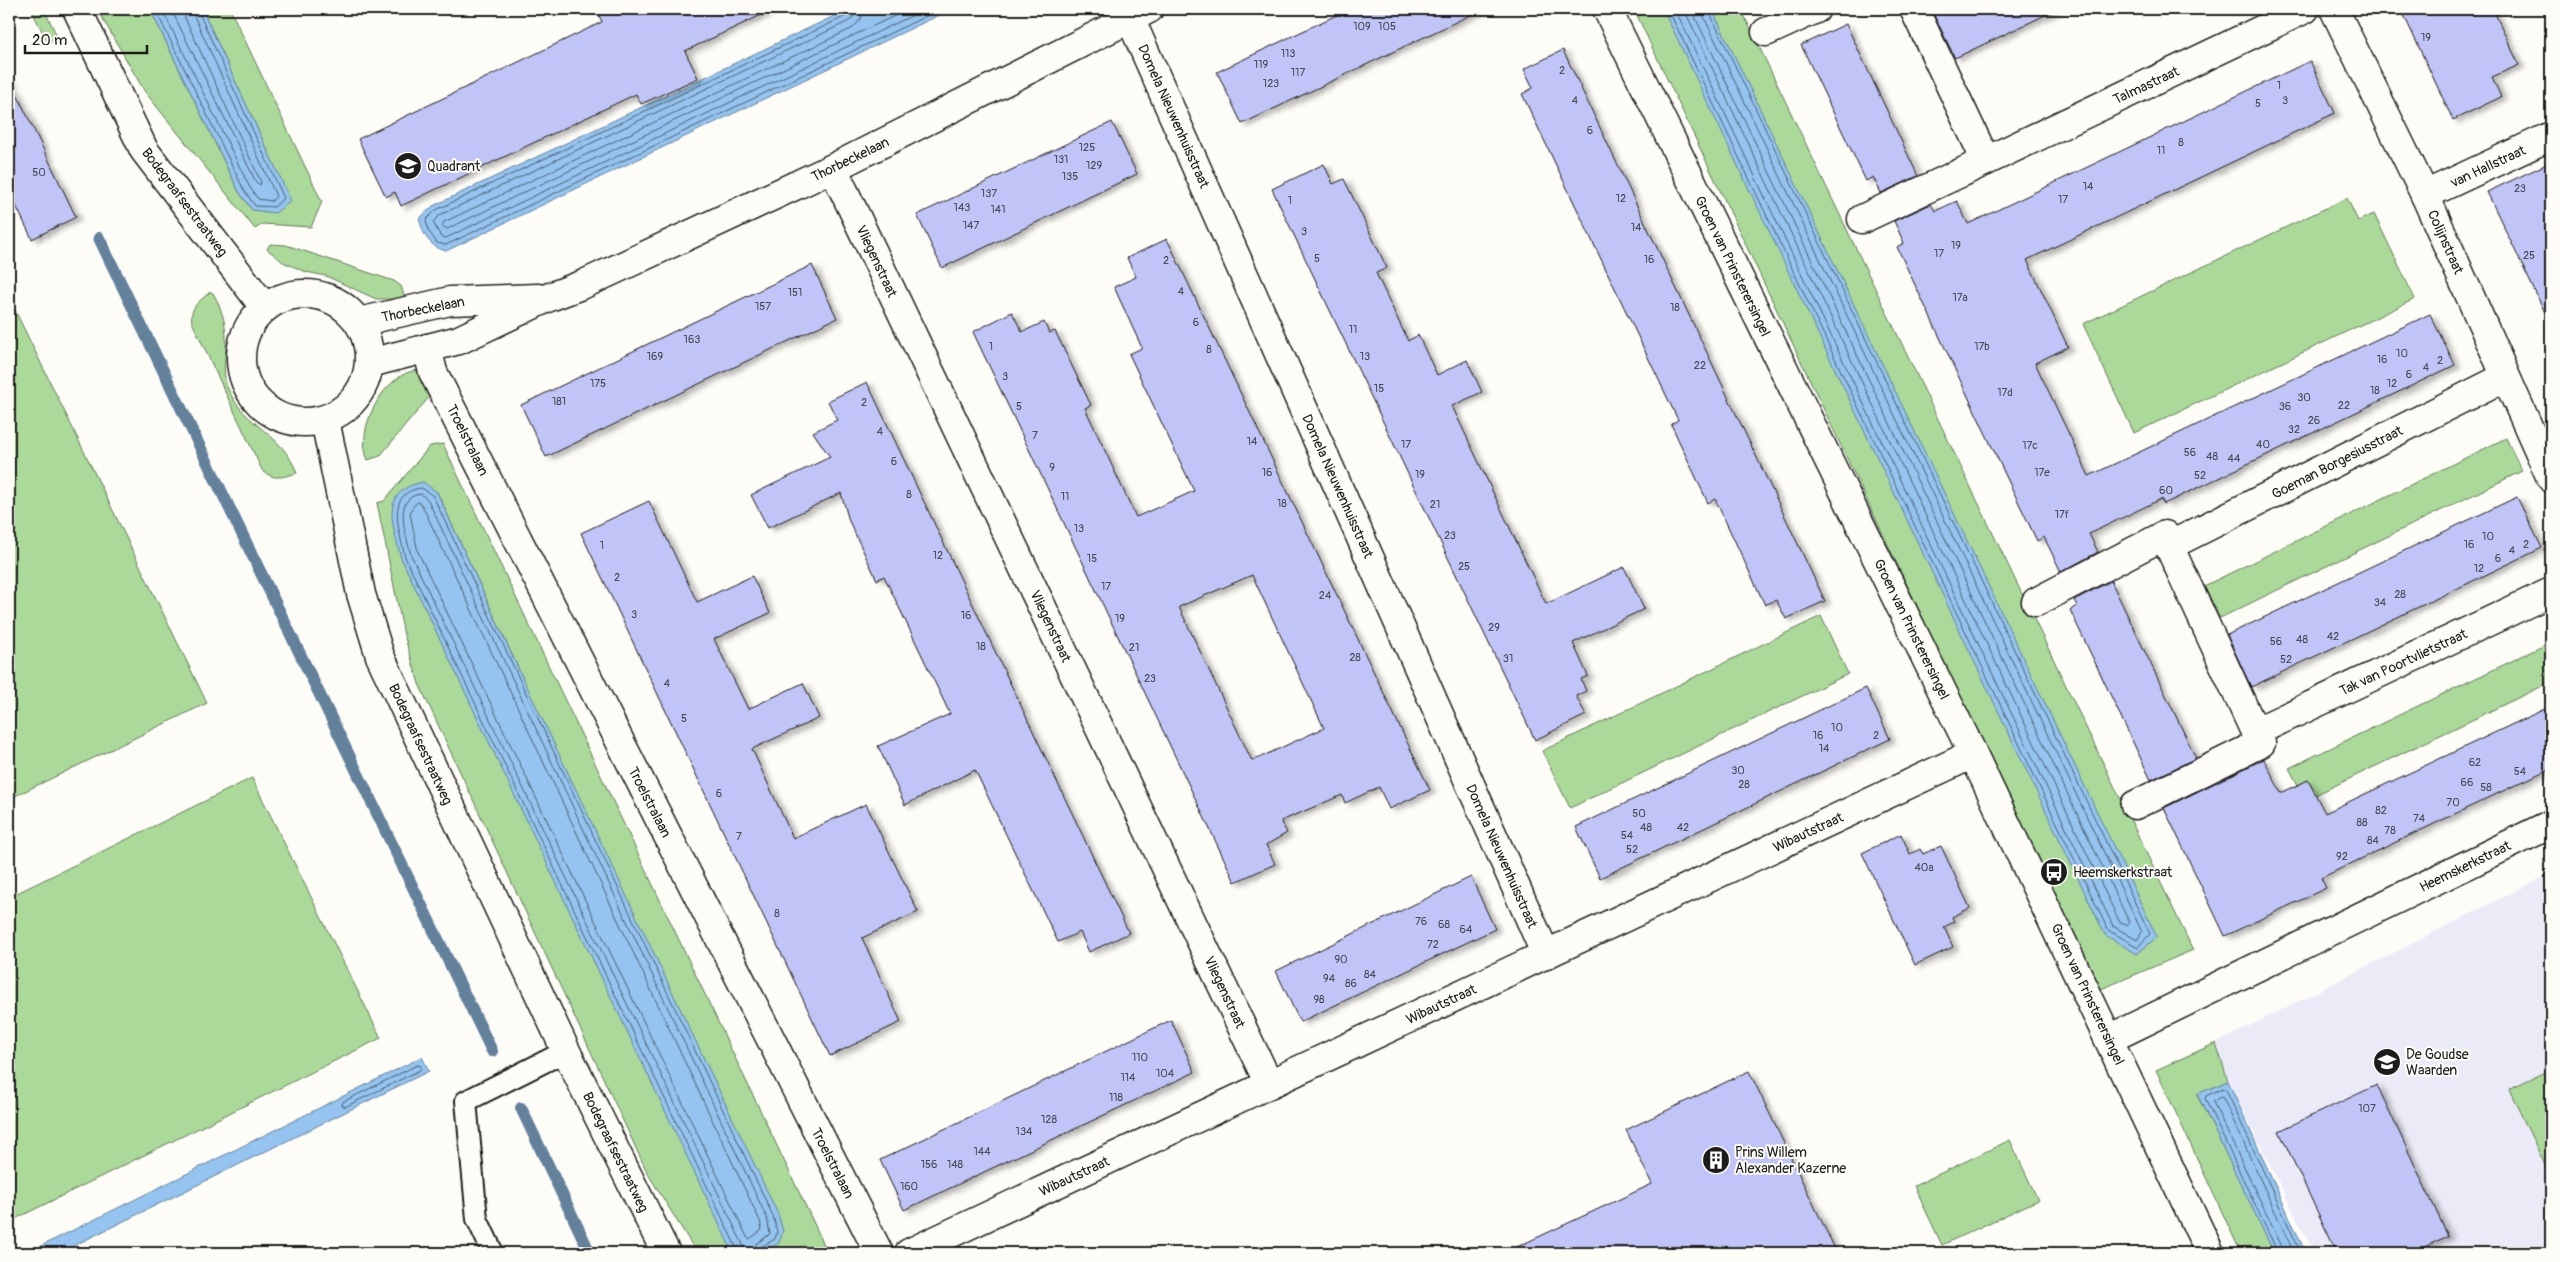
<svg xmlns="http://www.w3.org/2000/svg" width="2560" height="1262" font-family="Pangolin,sans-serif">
<defs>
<filter id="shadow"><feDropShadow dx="5.5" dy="3" stdDeviation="2.5" flood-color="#0004"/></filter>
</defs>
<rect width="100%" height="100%" fill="#fdfcf7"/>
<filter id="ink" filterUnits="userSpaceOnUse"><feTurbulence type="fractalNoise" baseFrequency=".02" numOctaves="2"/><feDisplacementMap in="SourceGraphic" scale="10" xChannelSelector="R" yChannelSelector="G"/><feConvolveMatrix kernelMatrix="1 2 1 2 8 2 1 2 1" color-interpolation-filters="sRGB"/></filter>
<g filter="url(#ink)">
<path fill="#ebebf7" d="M 2551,873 L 2551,1253 L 2314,1253 L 2228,1081 L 2216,1043 Z"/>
<g fill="#aad999" stroke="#637a5a">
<path d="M 31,9 L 44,9 L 58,38 L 48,43 Z"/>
<path d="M 97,9 L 150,9 L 239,192 L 252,210 L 290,200 L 202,9 L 230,9 L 322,202 L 311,227 L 263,224 L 255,229 L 145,92 Z"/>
<path d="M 1634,9 L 1741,9 L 2193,950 L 2099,990 Z"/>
<path d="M 2347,198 L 2358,221 L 2374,214 L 2415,299 L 2134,433 L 2083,324 Z"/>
<path d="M 270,244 L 286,245 L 394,281 L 401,286 L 405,299 L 376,299 L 326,276 L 306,272 L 283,262 L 267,249 Z"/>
<path d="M 210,292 L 213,293 C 223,311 227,327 226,347 C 225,362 222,375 228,389 C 246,428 282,432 297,473 C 283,477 273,481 262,470 L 192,322 C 189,307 200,301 210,292 Z"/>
<path d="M 9,298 L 207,703 L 9,799 Z"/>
<path d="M 418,370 L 431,392 L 430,396 L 380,456 L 368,460 C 354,430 384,373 418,370 Z"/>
<path d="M 2506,438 L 2522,471 L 2220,618 L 2204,586 Z"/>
<path d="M 443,444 L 828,1253 L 760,1253 L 763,1252 L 518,668 L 437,492 L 732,1250 L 739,1253 L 697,1253 L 648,1174 L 419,684 L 404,635 L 377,503 L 384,501 L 430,446 Z"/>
<path d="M 1821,616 L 1848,674 L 1570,808 L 1542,751 Z"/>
<path d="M 2551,642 L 2551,682 L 2305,800 L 2312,789 L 2308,780 L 2298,785 L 2289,768 Z"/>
<path d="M 252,778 L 381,1038 L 9,1222 L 9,897 Z"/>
<path d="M 2216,1043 L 2228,1081 L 2197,1095 L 2275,1253 L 2241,1253 L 2156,1070 Z"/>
<path d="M 2551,1069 L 2551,1178 L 2509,1089 Z"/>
<path d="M 2010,1140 L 2038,1200 L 1942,1245 L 1914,1186 Z"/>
</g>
<g fill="#94c4ef" stroke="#64819b">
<path d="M 150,9 L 202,9 L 291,201 L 275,213 L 252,210 L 239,192 Z"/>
<path d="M 849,9 L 952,9 L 446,251 C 428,246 424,235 419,219 L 433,206 Z"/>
<path d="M 1663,9 L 1712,9 L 2157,937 L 2137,954 L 2105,935 Z"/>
<path d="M 423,482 L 437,492 L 518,668 L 778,1214 L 783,1231 L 779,1243 C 764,1251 750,1257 732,1251 L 401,558 C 393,526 378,491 423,482 Z"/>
<path d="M 422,1057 L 429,1071 L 59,1253 L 27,1253 Z"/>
<path d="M 2228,1081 L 2303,1247 L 2307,1253 L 2274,1253 L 2197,1094 Z"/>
</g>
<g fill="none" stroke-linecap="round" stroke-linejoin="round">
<g stroke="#4c5f70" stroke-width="1">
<path d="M 155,9 L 244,190 L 255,206 L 274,207 L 284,198 L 197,9"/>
<path d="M 162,9 L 249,186 L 258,199 L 272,201 L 276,196 L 191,9"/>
<path d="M 171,9 L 256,182 L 260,185 L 261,182 L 185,18 L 184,9"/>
<path d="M 849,9 L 846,16 L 436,210 L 426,220 L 428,230 L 437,243 L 446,245 L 941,9"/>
<path d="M 856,9 L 854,16 L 849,21 L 440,215 L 433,222 L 441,237 L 446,238 L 926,9"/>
<path d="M 863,9 L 861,19 L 853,28 L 444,222 L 442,226 L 447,229 L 909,9"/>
<path d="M 1668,9 L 2108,930 L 2138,947 L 2150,934 L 1708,9"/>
<path d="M 1675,9 L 2113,926 L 2137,940 L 2142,932 L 1703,15 L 1702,9"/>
<path d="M 1684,9 L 2119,921 L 2128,925 L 2129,922 L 1696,19 L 1694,9"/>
<path d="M 418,502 L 422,505 L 760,1221 L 762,1230 L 750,1239 L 747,1237 L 418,552 L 410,514 L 412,508 Z"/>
<path d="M 418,1065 L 421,1066 L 420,1070 L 345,1107 L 342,1105 L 343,1102 Z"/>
<path d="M 739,1253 L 405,557 C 400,532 384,492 422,488 L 433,496 L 773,1216 L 777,1231 L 775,1239 L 761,1247 L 759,1253"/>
<path d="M 745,1253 L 744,1247 L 411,555 C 407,537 391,497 421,494 L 428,500 L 767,1218 L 770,1234 L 756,1244 L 753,1253"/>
<path d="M 2278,1253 L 2205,1099 L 2206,1096 L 2223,1088 L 2226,1090 L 2301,1253"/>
<path d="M 2285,1253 L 2213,1102 L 2220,1097 L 2223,1098 L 2294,1253"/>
</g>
<g stroke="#64819b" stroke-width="12">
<path d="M 99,238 L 492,1051"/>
<path d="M 521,1108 L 590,1253"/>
</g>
</g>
<g fill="#c0c4f6" stroke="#1c1c1c" fill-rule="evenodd" filter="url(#shadow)">
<path d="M 596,9 L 774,9 L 685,51 L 698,78 L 641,104 L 636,94 L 401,206 L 395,192 L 386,197 L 358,139 L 602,22 Z"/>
<path d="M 1349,9 L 1483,9 L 1242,124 L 1217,72 Z"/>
<path d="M 1931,9 L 2058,9 L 1955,58 Z"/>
<path d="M 2401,9 L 2493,9 L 2519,65 L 2492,77 L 2501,97 L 2453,120 Z"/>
<path d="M 1846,24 L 1918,176 L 1881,193 L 1873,177 L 1866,181 L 1801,45 Z"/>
<path d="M 1563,50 L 1825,601 L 1786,619 L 1776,600 L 1765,605 L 1715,499 L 1708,503 L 1671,424 L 1678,420 L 1522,94 L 1533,88 L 1524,69 Z"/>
<path d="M 2310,61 L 2335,113 L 2027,260 L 2068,347 L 2035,363 L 2089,476 L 2430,314 L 2455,365 L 2164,504 L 2161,499 L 2089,534 L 2098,552 L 2061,572 L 2044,537 L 2037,541 L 1963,386 L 1897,247 L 1904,243 L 1894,221 L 1931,204 L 1935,211 L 1957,201 L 1968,224 Z"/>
<path d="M 9,78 L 76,217 L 32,239 L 9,191 Z"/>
<path d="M 1112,122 L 1137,174 L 942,268 L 917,215 Z"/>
<path d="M 2551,162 L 2551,325 L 2487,192 Z"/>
<path d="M 1324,164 L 1333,184 L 1344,179 L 1387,268 L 1376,273 L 1408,341 L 1418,335 L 1437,375 L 1467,360 L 1482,392 L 1452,406 L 1546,604 L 1624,567 L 1644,609 L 1573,643 L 1588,676 L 1581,679 L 1586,691 L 1576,696 L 1586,715 L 1535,740 L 1272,189 Z"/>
<path d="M 1167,239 L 1430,790 L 1389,809 L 1379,787 L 1345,803 L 1342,795 L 1281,821 L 1287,833 L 1266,845 L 1275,864 L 1235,882 L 973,332 L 1012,312 L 1022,332 L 1044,322 L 1049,333 L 1055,331 L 1091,405 L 1085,408 L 1136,517 L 1194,491 L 1129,354 L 1142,348 L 1114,287 L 1136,277 L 1127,258 ZM 1252,575 L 1324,728 L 1252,761 L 1179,607 Z"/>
<path d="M 812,265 L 837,318 L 546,457 L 521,405 Z"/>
<path d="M 867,382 L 1129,933 L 1089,952 L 1080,932 L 1058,942 L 975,770 L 905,805 L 878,746 L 950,714 L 884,576 L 877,580 L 849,521 L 841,493 L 768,528 L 751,495 L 830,457 L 813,432 L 837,420 L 828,401 Z"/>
<path d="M 2517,497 L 2542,548 L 2251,687 L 2227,635 Z"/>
<path d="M 649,501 L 697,602 L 752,576 L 770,613 L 714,639 L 748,709 L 803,683 L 819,718 L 752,749 L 793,838 L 866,804 L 918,912 L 862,938 L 901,1022 L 830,1056 L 581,533 Z"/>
<path d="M 2111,581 L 2196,758 L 2151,780 L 2070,610 L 2077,606 L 2074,600 Z"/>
<path d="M 1866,688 L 1890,739 L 1600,878 L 1576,827 Z"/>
<path d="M 2551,706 L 2551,768 L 2321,878 L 2326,888 L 2225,936 L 2164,808 L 2264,759 L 2281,793 L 2308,780 L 2325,813 Z"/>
<path d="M 1901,834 L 1910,854 L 1920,849 L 1923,854 L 1941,846 L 1970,908 L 1952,917 L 1954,922 L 1944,927 L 1953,947 L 1915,965 L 1862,853 Z"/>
<path d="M 1471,877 L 1495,929 L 1300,1022 L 1276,971 Z"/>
<path d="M 1171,1020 L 1195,1072 L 904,1210 L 880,1160 Z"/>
<path d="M 1749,1071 L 1837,1253 L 1504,1253 L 1652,1184 L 1626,1130 Z"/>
<path d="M 2377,1085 L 2448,1236 L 2411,1253 L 2337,1253 L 2279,1131 Z"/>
</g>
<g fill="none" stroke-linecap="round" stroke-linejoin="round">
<g stroke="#1c1c1c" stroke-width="24">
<path id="lane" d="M 493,1253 L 477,1219 L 466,1101 L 566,1051"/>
</g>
<g stroke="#1c1c1c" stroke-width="31">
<g id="street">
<path d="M 1607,9 L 1973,754 L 2210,1253"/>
<path d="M 1914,9 L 1986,161 L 2305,9"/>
<path d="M 2334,9 L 2425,195 L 2551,478"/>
<path d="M 1130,18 L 1546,955"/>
<path d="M 1766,32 L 1816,9"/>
<path d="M 833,168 L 1269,1084"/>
<path d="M 2425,195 L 2551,136"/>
<path d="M 1862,219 L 1986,161"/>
<path d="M 427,348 L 433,372 L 879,1253"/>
<path d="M 2505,377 L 2169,546 L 2255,732 L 2551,592"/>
<path d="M 2036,602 L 2165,535 L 2169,546"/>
<path d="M 2135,805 L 2261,743 L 2255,732"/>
<path d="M 2109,1039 L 2551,824"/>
<path d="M 909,1253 L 1973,754"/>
</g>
</g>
<g stroke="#1c1c1c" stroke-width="31">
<g id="secondary">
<path d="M 77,9 L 144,150 L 265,308"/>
<circle cx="305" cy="358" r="64"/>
<path d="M 359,322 L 450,301 L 538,298"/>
<path d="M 370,363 L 459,340 L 547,298 L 584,284 L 833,168 L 1149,9"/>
<path d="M 325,420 L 361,594 L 380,656 L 566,1051 L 666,1253"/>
</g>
</g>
<use href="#lane" stroke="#fdfcf7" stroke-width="20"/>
<use href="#street" stroke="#fdfcf7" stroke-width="28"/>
<use href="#secondary" stroke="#fdfcf7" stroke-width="28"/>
</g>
</g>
<defs>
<g id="school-disc" transform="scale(1.4375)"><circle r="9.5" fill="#1c1c1c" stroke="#fdfcf7"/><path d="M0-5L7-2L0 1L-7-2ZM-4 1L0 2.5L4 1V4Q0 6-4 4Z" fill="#fff"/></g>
<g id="bus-disc" transform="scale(1.4375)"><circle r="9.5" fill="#1c1c1c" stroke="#fdfcf7"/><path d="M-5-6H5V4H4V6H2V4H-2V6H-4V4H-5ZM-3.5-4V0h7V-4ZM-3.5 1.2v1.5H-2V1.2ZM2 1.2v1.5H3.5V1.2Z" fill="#fff"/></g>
<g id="building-disc" transform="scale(1.4375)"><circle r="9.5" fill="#1c1c1c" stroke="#fdfcf7"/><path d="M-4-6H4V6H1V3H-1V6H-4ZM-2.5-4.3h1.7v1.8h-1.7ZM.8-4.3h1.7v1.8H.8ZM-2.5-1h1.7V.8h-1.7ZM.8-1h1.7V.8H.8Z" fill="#fff"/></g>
</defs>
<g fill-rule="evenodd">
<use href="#school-disc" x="408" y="166"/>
<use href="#bus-disc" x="2054" y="872"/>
<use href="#school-disc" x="2387" y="1062"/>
<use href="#building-disc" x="1716" y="1160"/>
</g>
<g text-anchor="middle" stroke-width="4" stroke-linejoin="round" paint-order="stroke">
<g font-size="11" fill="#454652">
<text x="1362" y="30">109</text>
<text x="1387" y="30">105</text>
<text x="2426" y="41">19</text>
<text x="1288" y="57">113</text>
<text x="1261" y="68">119</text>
<text x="1562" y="74">2</text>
<text x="1298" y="76">117</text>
<text x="1271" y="87">123</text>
<text x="2279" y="89">1</text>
<text x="1575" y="104">4</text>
<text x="2285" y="104">3</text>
<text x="2258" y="107">5</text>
<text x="1590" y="134">6</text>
<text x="2181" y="146">8</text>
<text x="1087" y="151">125</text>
<text x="2161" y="154">11</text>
<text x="1061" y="163">131</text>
<text x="1094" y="169">129</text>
<text x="39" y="176">50</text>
<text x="1070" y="180">135</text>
<text x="2088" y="190">14</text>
<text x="2520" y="192">23</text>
<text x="989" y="197">137</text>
<text x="1621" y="202">12</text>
<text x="2063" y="203">17</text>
<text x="1290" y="204">1</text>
<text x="962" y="211">143</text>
<text x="998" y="213">141</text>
<text x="971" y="229">147</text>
<text x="1636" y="231">14</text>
<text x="1304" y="235">3</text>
<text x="1956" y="249">19</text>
<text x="1939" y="257">17</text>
<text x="2529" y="259">25</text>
<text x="1317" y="262">5</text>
<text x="1649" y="263">16</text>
<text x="1166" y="264">2</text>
<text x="1181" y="295">4</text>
<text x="795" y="296">151</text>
<text x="1960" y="301">17a</text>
<text x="763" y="310">157</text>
<text x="1675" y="311">18</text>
<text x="1196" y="326">6</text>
<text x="1353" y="333">11</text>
<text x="692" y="343">163</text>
<text x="991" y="350">1</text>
<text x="1982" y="350">17b</text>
<text x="1209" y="353">8</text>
<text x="2402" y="357">10</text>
<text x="655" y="360">169</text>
<text x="1365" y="360">13</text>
<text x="2382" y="363">16</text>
<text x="2440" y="364">2</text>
<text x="1700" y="369">22</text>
<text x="2426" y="371">4</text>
<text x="2409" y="378">6</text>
<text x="1005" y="380">3</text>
<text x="598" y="387">175</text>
<text x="2392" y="387">12</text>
<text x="1379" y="392">15</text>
<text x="2375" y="394">18</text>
<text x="2005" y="396">17d</text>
<text x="2304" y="401">30</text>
<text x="559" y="405">181</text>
<text x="864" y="406">2</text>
<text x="2344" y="409">22</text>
<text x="1019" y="410">5</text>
<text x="2285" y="410">36</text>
<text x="2314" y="424">26</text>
<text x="2294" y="433">32</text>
<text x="880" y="435">4</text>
<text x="1035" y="439">7</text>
<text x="1252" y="445">14</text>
<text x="1406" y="448">17</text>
<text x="2263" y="448">40</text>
<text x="2030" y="449">17c</text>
<text x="2190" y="456">56</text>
<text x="2212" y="460">48</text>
<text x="2234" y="462">44</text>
<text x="894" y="465">6</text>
<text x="1052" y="471">9</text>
<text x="1267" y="476">16</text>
<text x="2042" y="476">17e</text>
<text x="1420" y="478">19</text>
<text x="2200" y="479">52</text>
<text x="2166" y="494">60</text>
<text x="909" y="498">8</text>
<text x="1065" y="500">11</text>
<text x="1282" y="507">18</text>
<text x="1435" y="508">21</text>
<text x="2062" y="518">17f</text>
<text x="1079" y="532">13</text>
<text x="1450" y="539">23</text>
<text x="2488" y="540">10</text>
<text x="2469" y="548">16</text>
<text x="2526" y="548">2</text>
<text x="602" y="549">1</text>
<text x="2512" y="554">4</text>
<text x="938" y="559">12</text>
<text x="1092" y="562">15</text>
<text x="2498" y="562">6</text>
<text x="1464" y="570">25</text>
<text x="2479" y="572">12</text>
<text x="617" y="581">2</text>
<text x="1106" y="590">17</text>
<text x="2400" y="598">28</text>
<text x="1325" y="599">24</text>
<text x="2380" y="606">34</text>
<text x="634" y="618">3</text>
<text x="966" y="619">16</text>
<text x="1120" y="622">19</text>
<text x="1494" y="631">29</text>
<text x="2333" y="640">42</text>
<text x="2302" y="643">48</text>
<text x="2276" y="645">56</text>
<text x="981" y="650">18</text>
<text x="1134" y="651">21</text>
<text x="1355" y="661">28</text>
<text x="1508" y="662">31</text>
<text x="2286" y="663">52</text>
<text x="1150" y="682">23</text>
<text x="667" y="687">4</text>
<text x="684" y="722">5</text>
<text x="1837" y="731">10</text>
<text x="1818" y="739">16</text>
<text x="1876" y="739">2</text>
<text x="1824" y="752">14</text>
<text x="2475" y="766">62</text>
<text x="1738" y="774">30</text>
<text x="2520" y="775">54</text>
<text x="2467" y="786">66</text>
<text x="1744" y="788">28</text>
<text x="2486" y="791">58</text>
<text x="719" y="797">6</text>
<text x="2453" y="806">70</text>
<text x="2381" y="814">82</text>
<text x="1639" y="817">50</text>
<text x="2419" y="822">74</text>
<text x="2362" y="826">88</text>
<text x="1646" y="831">48</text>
<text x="1683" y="831">42</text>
<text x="2390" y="834">78</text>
<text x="1627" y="839">54</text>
<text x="739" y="840">7</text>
<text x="2373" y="844">84</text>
<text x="1632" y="853">52</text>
<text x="2342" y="860">92</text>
<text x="1924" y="871">40a</text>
<text x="777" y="917">8</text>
<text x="1421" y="925">76</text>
<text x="1444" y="928">68</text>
<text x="1466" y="933">64</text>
<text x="1433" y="948">72</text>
<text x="1341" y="963">90</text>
<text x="1370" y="978">84</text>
<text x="1329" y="982">94</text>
<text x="1351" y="987">86</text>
<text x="1319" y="1003">98</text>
<text x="1140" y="1061">110</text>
<text x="1165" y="1077">104</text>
<text x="1128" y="1081">114</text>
<text x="1116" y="1101">118</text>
<text x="2367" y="1112">107</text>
<text x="1049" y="1123">128</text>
<text x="1024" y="1135">134</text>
<text x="982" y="1155">144</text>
<text x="929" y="1168">156</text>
<text x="955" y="1168">148</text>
<text x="909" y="1190">160</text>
</g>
<g font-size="14" fill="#1c1c1c" stroke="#fdfcf7">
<text transform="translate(2146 85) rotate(-25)" y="5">Talmastraat</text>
<text transform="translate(1174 116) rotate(66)" y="5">Domela Nieuwenhuisstraat</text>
<text transform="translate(850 159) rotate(-26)" y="5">Thorbeckelaan</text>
<text transform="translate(2488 166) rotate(-25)" y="5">van Hallstraat</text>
<text transform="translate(185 202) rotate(53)" y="5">Bodegraafsestraatweg</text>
<text transform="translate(2446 242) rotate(66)" y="5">Colijnstraat</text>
<text transform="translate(877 261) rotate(65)" y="5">Vliegenstraat</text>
<text transform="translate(1733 266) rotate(64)" y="5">Groen van Prinsterersingel</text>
<text transform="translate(423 309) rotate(-11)" y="5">Thorbeckelaan</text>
<text transform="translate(468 440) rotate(64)" y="5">Troelstralaan</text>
<text transform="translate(2337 462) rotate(-27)" y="5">Goeman Borgesiusstraat</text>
<text transform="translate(1338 486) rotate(66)" y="5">Domela Nieuwenhuisstraat</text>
<text transform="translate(1051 626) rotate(65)" y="5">Vliegenstraat</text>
<text transform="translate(1912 629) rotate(64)" y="5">Groen van Prinsterersingel</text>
<text transform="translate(2403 662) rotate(-25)" y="5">Tak van Poortvlietstraat</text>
<text transform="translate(421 744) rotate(65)" y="5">Bodegraafsestraatweg</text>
<text transform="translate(650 802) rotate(63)" y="5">Troelstralaan</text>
<text transform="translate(1808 832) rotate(-25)" y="5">Wibautstraat</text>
<text transform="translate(1502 856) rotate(66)" y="5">Domela Nieuwenhuisstraat</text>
<text transform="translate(2465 866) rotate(-26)" y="5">Heemskerkstraat</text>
<text transform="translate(1225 992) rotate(65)" y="5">Vliegenstraat</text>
<text transform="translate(2088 994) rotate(65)" y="5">Groen van Prinsterersingel</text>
<text transform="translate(1441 1004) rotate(-25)" y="5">Wibautstraat</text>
<text transform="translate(616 1152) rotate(64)" y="5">Bodegraafsestraatweg</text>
<text transform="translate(833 1163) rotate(63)" y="5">Troelstralaan</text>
<text transform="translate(1074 1176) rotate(-25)" y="5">Wibautstraat</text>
</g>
<g font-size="14" fill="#1c1c1c" stroke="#fdfcf7" text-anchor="start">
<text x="427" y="171">Quadrant</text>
<text x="2073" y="877">Heemskerkstraat</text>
<text x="2406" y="1059">De Goudse<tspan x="2406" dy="16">Waarden</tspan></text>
<text x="1735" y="1157">Prins Willem<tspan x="1735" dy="16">Alexander Kazerne</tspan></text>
</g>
</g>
<rect width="2560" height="1262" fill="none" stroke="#fdfcf7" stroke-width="30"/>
<rect x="15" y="15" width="2530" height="1232" fill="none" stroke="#1c1c1c" stroke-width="2" filter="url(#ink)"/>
<path d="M25 45v8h122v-8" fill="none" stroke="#1c1c1c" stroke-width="2.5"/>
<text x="32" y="45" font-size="15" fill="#1c1c1c" stroke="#fdfcf7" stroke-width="4" paint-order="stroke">20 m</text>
</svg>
